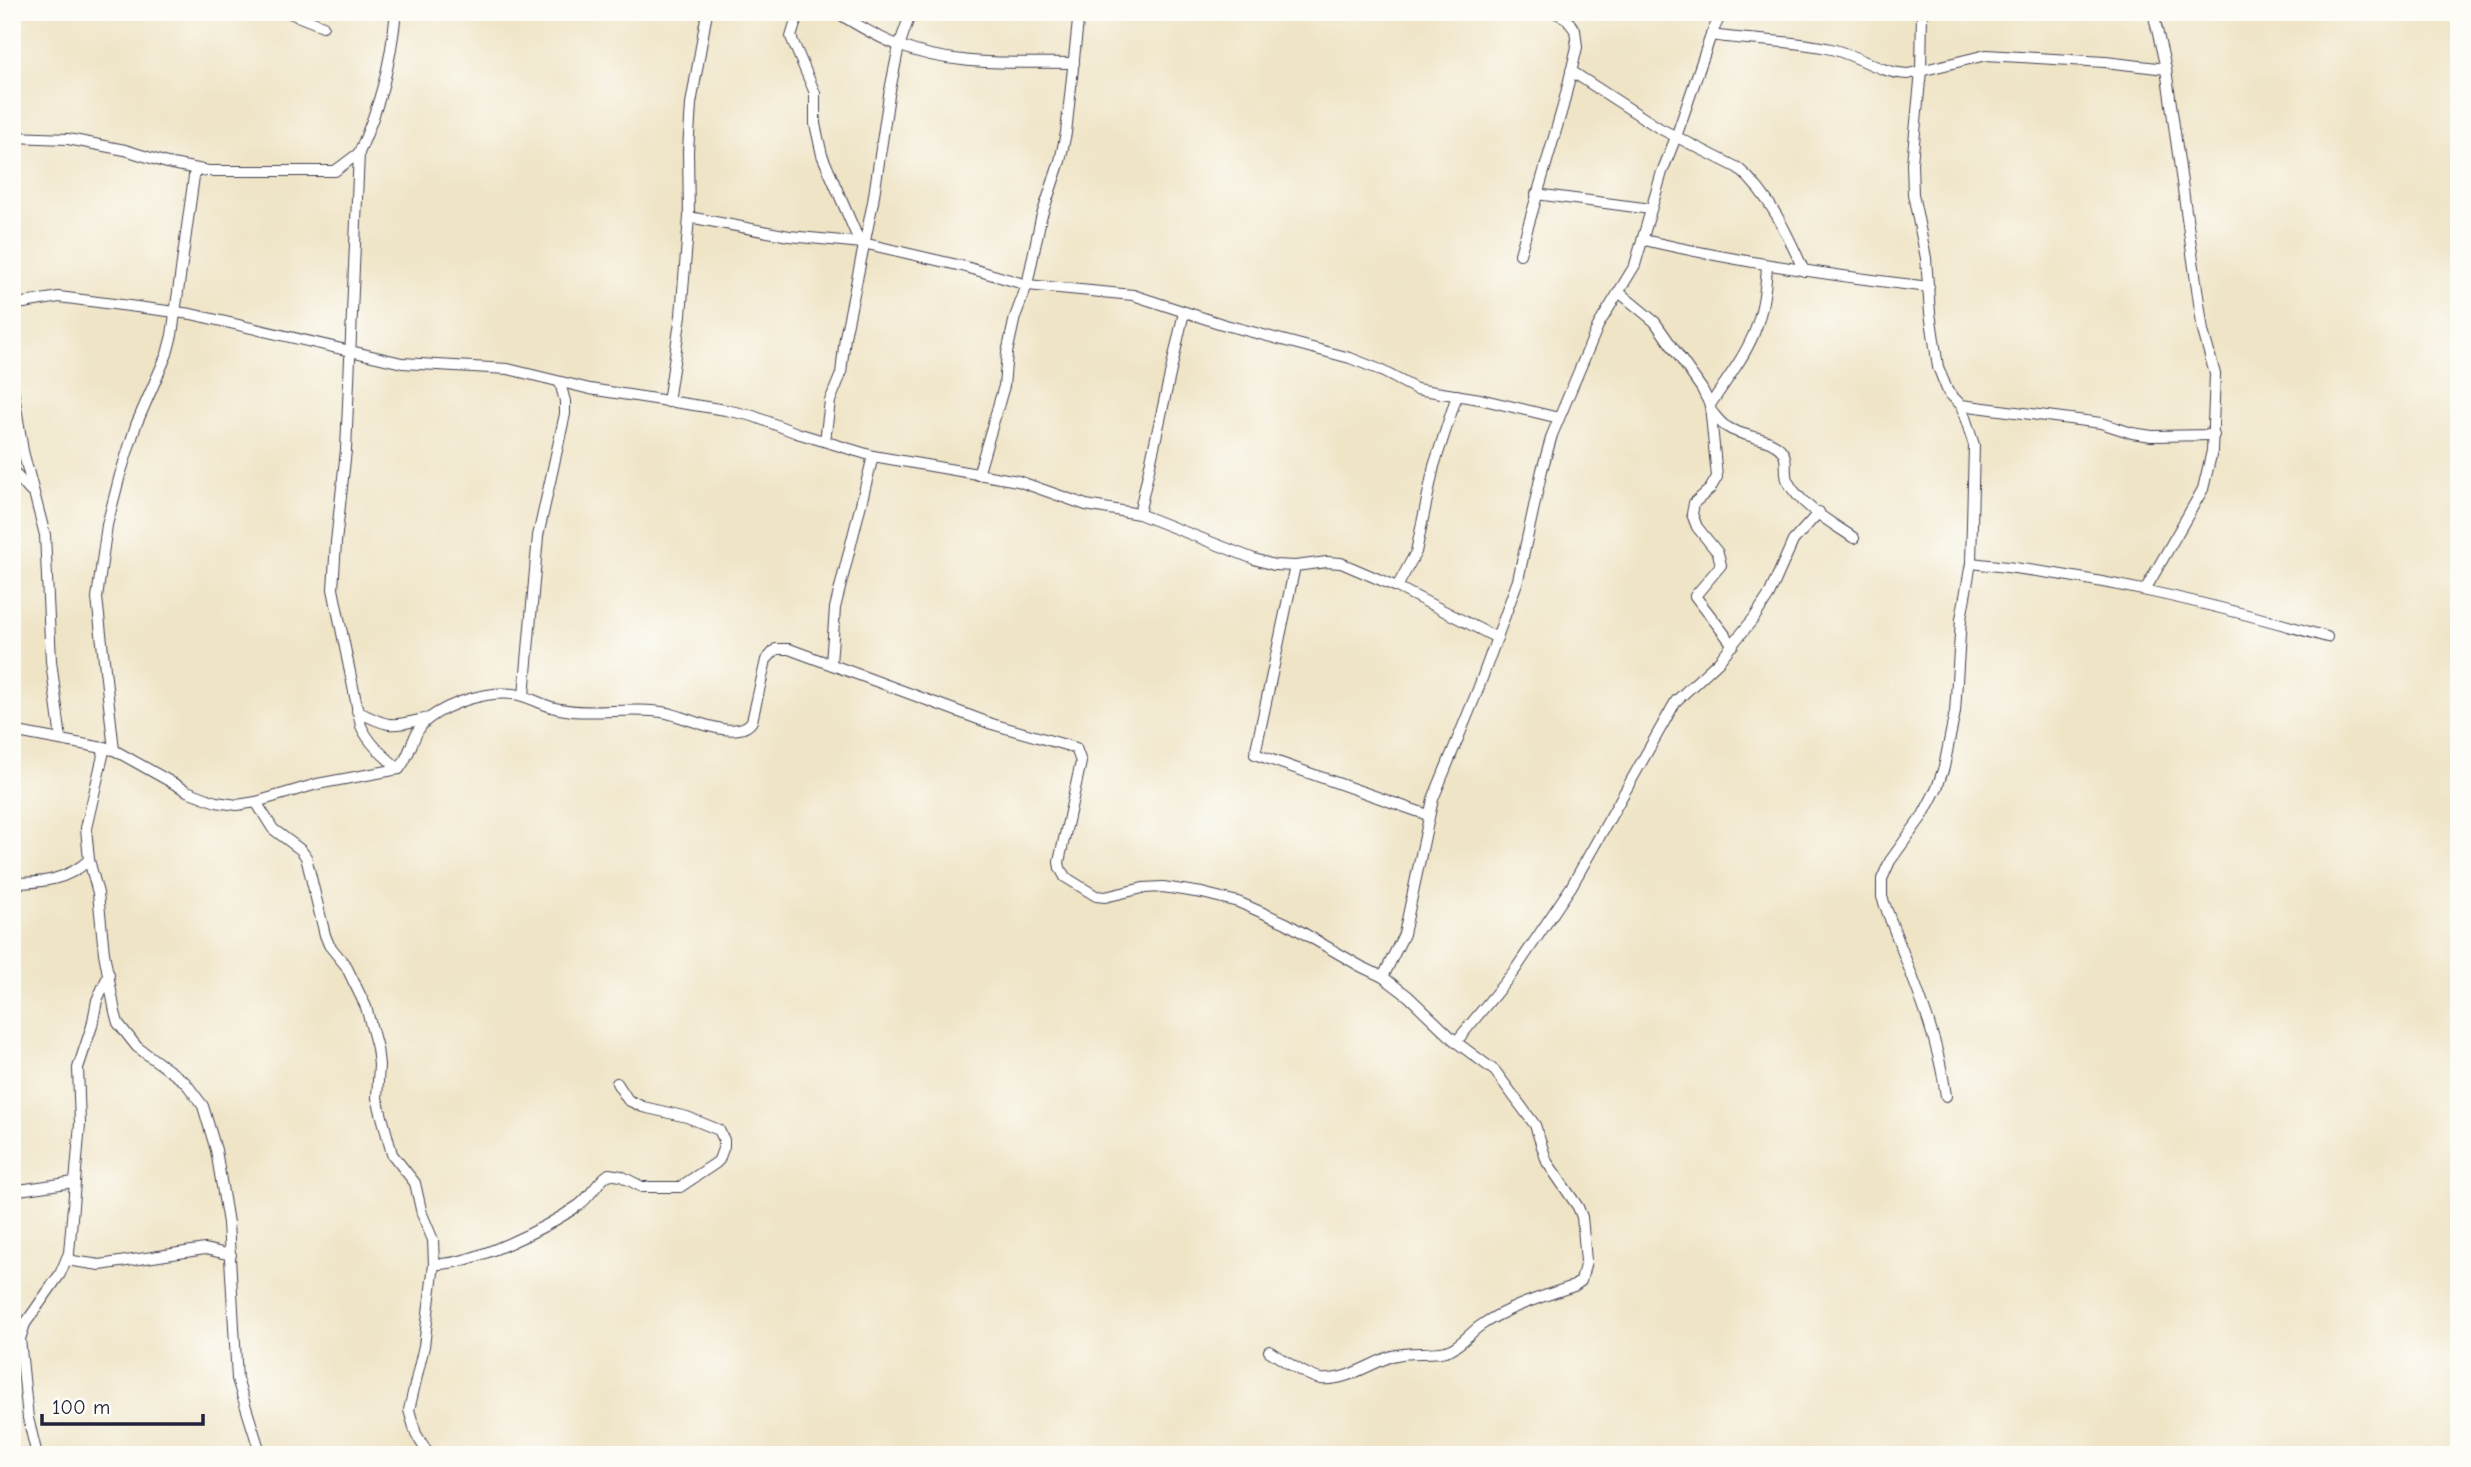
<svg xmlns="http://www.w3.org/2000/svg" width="2471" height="1467" font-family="'Comic Neue',sans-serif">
<rect width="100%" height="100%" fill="#fdfcf7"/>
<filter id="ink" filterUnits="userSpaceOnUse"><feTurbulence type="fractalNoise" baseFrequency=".0143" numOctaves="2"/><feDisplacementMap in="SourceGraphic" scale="14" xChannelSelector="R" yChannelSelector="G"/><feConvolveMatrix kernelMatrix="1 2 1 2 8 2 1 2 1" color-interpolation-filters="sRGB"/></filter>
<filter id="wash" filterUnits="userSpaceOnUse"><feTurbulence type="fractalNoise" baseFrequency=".00686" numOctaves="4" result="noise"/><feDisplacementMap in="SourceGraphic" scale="28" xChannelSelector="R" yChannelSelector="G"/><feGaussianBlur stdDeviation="1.57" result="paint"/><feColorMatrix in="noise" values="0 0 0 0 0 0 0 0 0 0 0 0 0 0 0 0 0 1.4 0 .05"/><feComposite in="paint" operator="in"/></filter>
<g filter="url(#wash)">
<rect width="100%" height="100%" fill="#efe4c6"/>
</g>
<g filter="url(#ink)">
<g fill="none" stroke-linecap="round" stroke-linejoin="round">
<g stroke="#413f50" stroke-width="12">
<g id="street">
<path d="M 287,12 L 323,26"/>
<path d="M 396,12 C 390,67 381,102 359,153 L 346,450 L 336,542 L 333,589 L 361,726 C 370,745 384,756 399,769"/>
<path d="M 795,12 L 796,21 L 791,37 L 815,93 L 815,124 L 822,155 L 860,243"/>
<path d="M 836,12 C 856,24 876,37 898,45 C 952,67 1016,62 1074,63"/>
<path d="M 1922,12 L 1921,71 L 1912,163 L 1913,194 L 1926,258 L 1930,313 L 1938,367 L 1948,392 L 1961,405 L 1974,445 L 1971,563 L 1961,619 L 1955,712 L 1944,767 L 1937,788 L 1923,815 L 1890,861 L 1882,879 L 1882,897 C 1905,962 1937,1027 1946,1096"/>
<path d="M 1711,35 C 1751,41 1791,40 1831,49 C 1858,55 1879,73 1908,74 L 1986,55 L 2105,62 L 2166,69"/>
<path d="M 1571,71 L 1659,128 L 1738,168 C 1770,195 1787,233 1804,271"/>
<path d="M 12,137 L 68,139 L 125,150 L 167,163 L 208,171 L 335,171 L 359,153"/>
<path d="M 1536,194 L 1651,209"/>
<path d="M 689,217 L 789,236 L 863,243 L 966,267 L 1027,285 L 1133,295 L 1222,324 L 1350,358 L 1378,369 L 1416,389 L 1480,399 L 1559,418"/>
<path d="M 1644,240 C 1738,262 1833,276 1929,287"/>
<path d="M 1520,254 L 1563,106 L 1577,47 L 1575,30 L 1566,18 L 1554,12"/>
<path d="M 1620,293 L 1655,322 L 1702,389 L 1710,405 L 1717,477 L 1710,489 L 1694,503 L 1692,514 L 1697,527 L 1718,553 L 1721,565 L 1695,596 L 1733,645"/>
<path d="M 12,305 L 59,297 L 191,314 L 402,363 L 508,369 L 590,389 L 726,410 L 753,416 L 797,433 L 873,456 L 1018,481 L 1086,505 L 1139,514 L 1254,559 L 1274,565 L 1295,566 L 1327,562 L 1341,563 L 1397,587 L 1497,638"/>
<path d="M 12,382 L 23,451 L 45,535 L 51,661 L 61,740"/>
<path d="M 668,402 L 681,315 L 689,217 L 688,151 L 691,104 L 707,12"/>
<path d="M 1710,405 C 1746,352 1764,332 1767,265"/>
<path d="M 1961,405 L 2101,423 L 2132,433 L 2152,436 L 2214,435"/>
<path d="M 1712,412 C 1717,418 1721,424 1727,427 C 1743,438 1770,436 1782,451 C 1789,459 1783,473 1788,482 C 1801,506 1832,523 1854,538"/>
<path d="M 825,441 L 830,401 L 841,374 L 845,337 L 873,202 L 889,95 L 899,46 L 911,12"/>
<path d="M 12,470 L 30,491"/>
<path d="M 978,475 L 1004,386 L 1007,353 L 1015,317 L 1027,285 L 1041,218 L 1060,161 L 1066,133 L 1079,12"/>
<path d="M 1139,514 L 1184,312"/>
<path d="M 1971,563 C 2093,575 2210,603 2327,637"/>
<path d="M 1295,566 L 1255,754 L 1428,815"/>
<path d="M 1397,587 L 1416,552 L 1434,466 L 1457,395"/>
<path d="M 2145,590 L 2203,489 L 2212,451 L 2215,374 L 2203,331 L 2166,69 L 2153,12"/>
<path d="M 831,664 L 835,608 L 873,456"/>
<path d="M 524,696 L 538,536 L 565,414 L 565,401 L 560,383"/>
<path d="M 357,711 C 391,729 392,726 429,718"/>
<path d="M 12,731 L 114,750 L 187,791 L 216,802 L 237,805 L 256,802 L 317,784 L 399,769 C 412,754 412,731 428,719 C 451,702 486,691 514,694 C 530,696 544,707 560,709 C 595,716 631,706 667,713 C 686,717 738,743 752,721 L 766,660 L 776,649 L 789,649 L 992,724 L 1076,748 L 1081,762 L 1059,862 L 1060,868 L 1065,877 L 1096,896 L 1105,897 L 1143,888 L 1163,887 L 1202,893 L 1238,902 L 1286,923 L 1360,966 L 1383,977 L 1408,996 L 1456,1042 L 1495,1071 L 1535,1125 L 1547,1162 L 1578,1207 L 1582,1217 L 1586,1261 L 1581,1281 L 1574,1286 C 1544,1296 1505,1308 1480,1326 C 1470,1333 1462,1344 1451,1349 C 1437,1356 1410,1350 1392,1356 C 1369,1364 1347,1381 1321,1379 C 1307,1377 1282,1359 1269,1351"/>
<path d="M 105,747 L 86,828 L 89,860 L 98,893 L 104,953 L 115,1012 L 118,1023 L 137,1047 L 185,1082 L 203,1106 L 216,1150 L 228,1223 L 237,1379 L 261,1455"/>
<path d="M 114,750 L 97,598 L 107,525 L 120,475 L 136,425 L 167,354 L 172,335 L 195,169"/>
<path d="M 256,802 L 273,829 L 301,850 L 306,857 L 325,935 L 329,945 L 346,966 L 366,1007 L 377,1048 L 379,1065 L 377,1098 L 392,1154 L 415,1183 L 422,1214 L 433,1240 L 434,1264 L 424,1346 L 409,1410 L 416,1434 L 429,1455"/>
<path d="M 12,883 C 42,883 67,880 89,860"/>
<path d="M 1383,977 L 1404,934 L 1433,799 L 1477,692 L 1518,580 L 1542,470 L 1552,435 L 1598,326 L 1635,265 L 1662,172 L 1676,137 L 1711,35 L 1722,12"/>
<path d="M 1456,1042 L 1515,970 L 1571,887 L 1676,701 L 1719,661 L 1754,618 L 1769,595 L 1793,541 L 1819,512"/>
<path d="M 12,1191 L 74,1182"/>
<path d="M 66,1260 L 100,1265 L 205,1249 L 231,1255"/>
<path d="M 434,1264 C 471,1266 548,1227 579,1205 C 591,1196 597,1182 609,1174 L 621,1176 L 642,1187 L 680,1187 L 716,1163 L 719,1160 L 724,1146 L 724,1140 L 719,1130 L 687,1117 L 643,1107 L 628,1100 L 617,1083"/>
<path d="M 37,1455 L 28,1418 L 20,1339 L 25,1324 L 60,1274 L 69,1253 L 80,1124 L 78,1068 L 92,1026 L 97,1000 L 109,974"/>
</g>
</g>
<use href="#street" stroke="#fff" stroke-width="10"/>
</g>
</g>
<rect width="2471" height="1467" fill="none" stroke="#fdfcf7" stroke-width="42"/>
<path d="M42 1414v10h161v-10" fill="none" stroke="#22223b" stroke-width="3.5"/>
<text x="52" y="1414" font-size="21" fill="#22223b" stroke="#fdfcf7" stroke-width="5" paint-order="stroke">100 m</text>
</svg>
